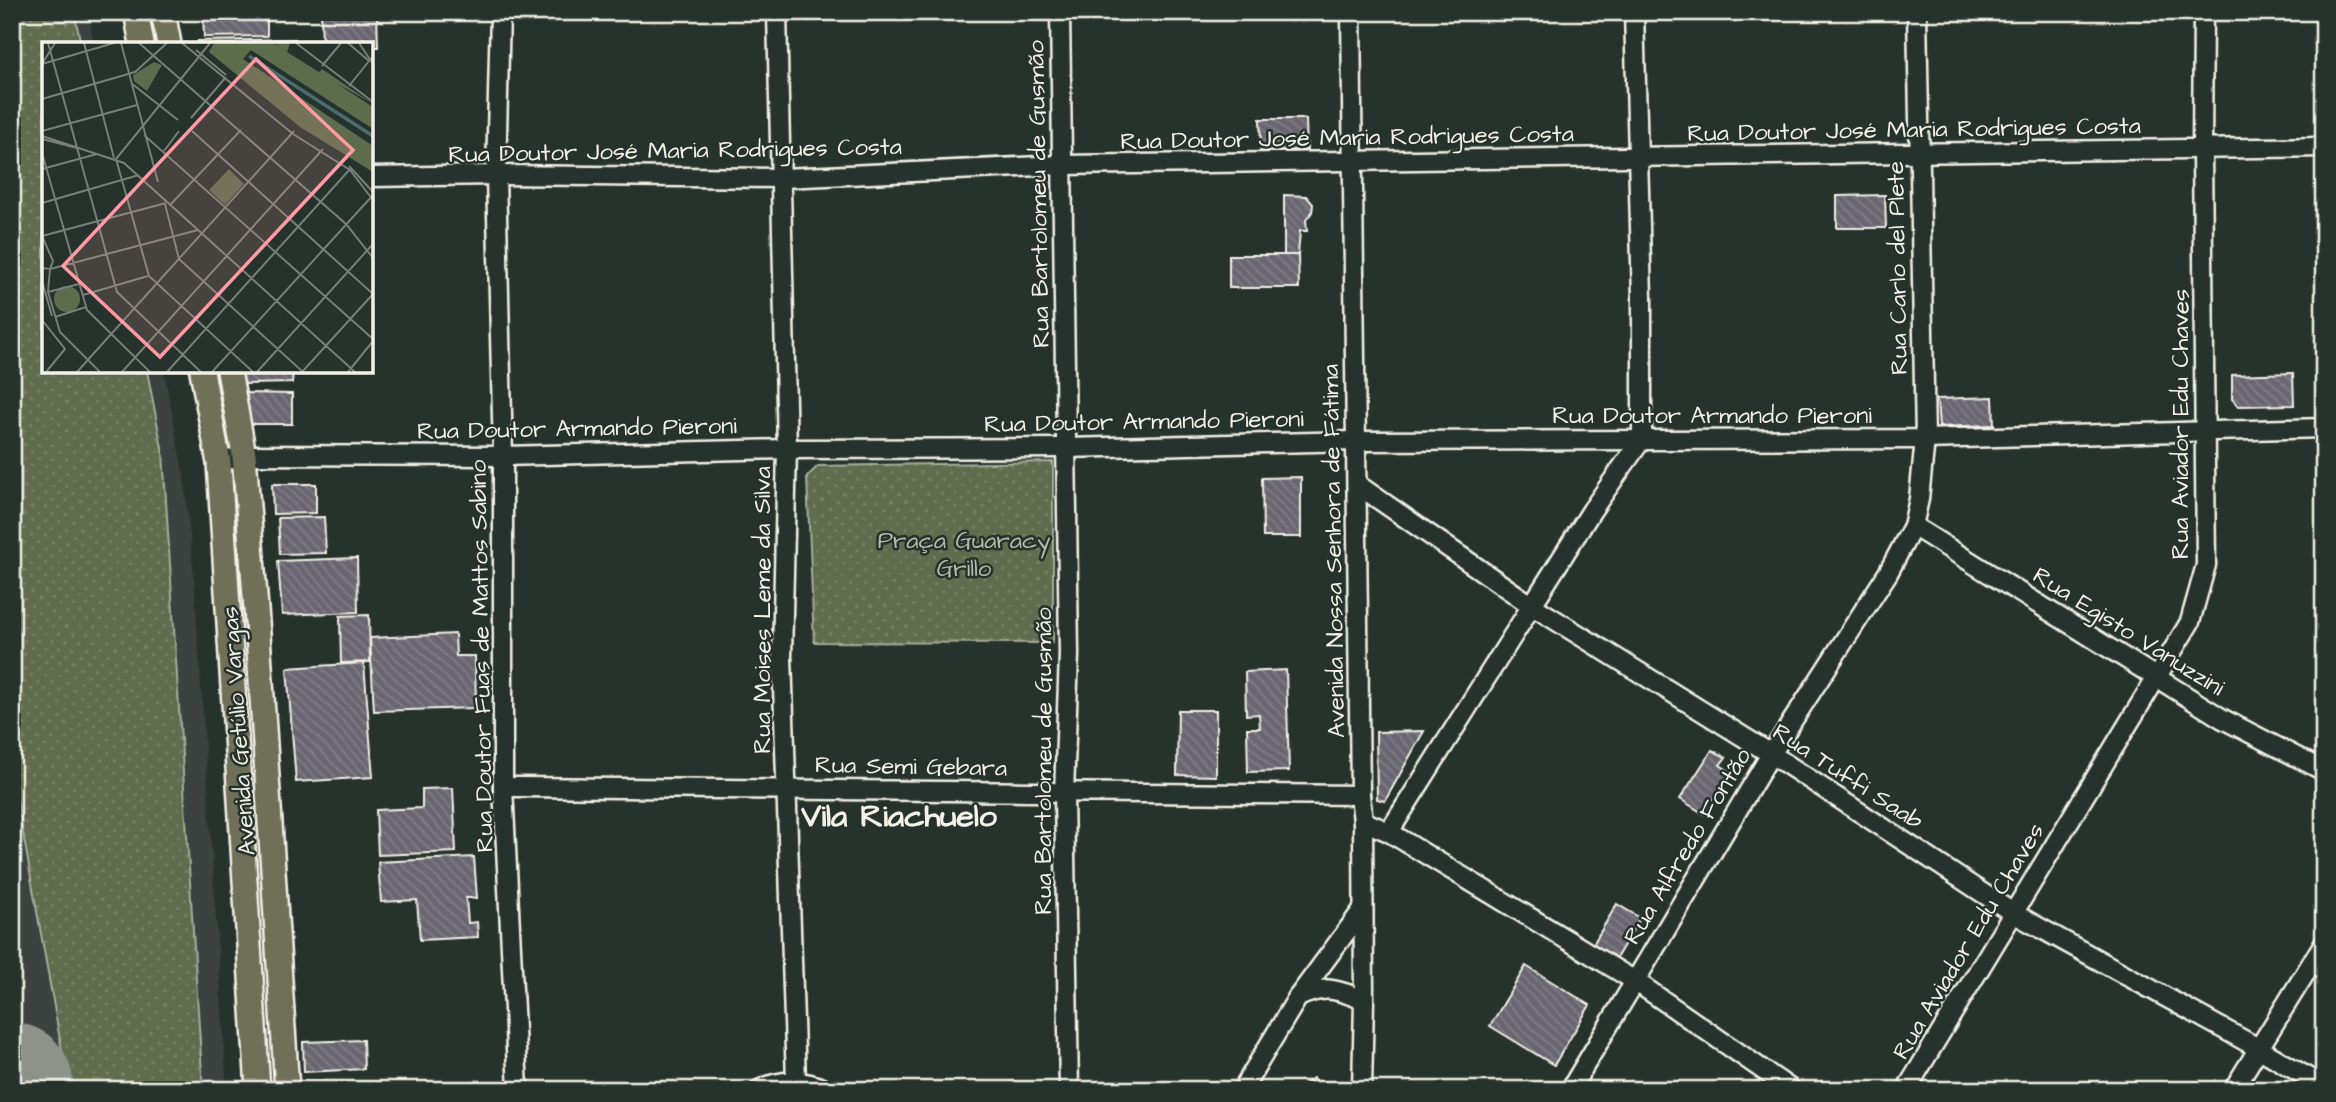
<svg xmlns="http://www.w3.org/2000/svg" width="2336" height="1102" font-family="'Architects Daughter',sans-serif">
<defs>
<pattern id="grass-dots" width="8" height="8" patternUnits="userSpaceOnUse" patternTransform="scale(1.75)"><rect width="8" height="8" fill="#5e6c4e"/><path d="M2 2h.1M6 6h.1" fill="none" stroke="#768168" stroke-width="1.8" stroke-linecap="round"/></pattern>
<pattern id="building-back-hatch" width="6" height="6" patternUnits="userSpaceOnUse" patternTransform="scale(1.75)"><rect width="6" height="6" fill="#696671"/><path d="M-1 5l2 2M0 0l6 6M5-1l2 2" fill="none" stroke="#7f7c85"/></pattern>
</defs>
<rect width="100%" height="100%" fill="#26332d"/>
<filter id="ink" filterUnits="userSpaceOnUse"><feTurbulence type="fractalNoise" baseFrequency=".0143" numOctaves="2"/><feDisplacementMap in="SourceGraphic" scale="14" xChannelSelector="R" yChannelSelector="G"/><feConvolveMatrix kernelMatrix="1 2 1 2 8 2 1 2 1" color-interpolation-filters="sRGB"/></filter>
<g filter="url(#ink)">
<path fill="#3a4241" d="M 12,12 L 88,12 L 94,44 L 44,44 L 44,371 L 164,371 L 184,477 L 194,577 L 227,1090 L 12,1090 Z"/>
<g fill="url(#grass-dots)" stroke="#a9ae9b" stroke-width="2">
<path d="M 12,12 L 74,12 L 81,44 L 44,44 L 44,371 L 147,371 L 163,453 L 203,1090 L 69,1090 L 12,772 Z"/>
<path d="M 1053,462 L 1053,643 L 814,642 L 807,477 L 818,466 Z"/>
</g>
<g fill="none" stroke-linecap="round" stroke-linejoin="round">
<path stroke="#8d928a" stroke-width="122" d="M 12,1084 L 13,1090"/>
</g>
<g fill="url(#building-back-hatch)" stroke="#f4f1e8" stroke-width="2">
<path d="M 203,12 L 267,12 L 267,36 L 204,37 Z"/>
<path d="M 321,12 L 377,12 L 378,47 L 371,47 L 371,44 L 322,44 Z"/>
<path d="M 295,39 L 296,44 L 198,44 L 198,41 Z"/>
<path d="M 1260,119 L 1306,119 L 1307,150 L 1261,151 Z"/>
<path d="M 1284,195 L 1306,196 L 1313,204 L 1312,212 L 1306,220 L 1307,231 L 1300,231 L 1298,255 L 1284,255 Z"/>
<path d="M 1885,195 L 1886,228 L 1837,228 L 1837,196 Z"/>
<path d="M 1229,255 L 1298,255 L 1299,288 L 1229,288 Z"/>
<path d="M 237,371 L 293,371 L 292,383 L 240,384 Z"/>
<path d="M 2293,373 L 2294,405 L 2238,406 L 2232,399 L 2232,375 Z"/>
<path d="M 244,393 L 292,394 L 292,424 L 250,424 Z"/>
<path d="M 1993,397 L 1994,425 L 1939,427 L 1937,399 Z"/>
<path d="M 1301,477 L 1301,537 L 1263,537 L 1262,478 Z"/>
<path d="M 272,484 L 316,484 L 316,513 L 273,514 Z"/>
<path d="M 324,517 L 326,553 L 280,554 L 278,518 Z"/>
<path d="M 357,558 L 358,612 L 282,615 L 278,561 Z"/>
<path d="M 369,615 L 370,662 L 341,663 L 340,616 Z"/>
<path d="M 455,634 L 456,656 L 475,656 L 476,708 L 374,711 L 370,638 Z"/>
<path d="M 364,663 L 373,777 L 296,782 L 287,668 Z"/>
<path d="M 1286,670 L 1289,771 L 1248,772 L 1247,728 L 1260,728 L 1259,714 L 1246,715 L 1245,672 Z"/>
<path d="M 1178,710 L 1216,710 L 1216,776 L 1177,775 Z"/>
<path d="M 1424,731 L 1385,801 L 1377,799 L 1376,732 Z"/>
<path d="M 1712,750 L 1726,757 L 1720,765 L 1731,772 L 1704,814 L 1680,799 Z"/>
<path d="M 453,788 L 456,852 L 378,855 L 376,810 L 422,808 L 422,789 Z"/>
<path d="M 474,857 L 477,898 L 466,898 L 468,923 L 477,922 L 478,937 L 420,940 L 417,900 L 381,902 L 378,862 Z"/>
<path d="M 1617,904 L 1640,918 L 1615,960 L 1592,946 Z"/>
<path d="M 1526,966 L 1590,1005 L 1554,1065 L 1490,1026 Z"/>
<path d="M 363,1040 L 364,1069 L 304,1072 L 303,1042 Z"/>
<path d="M 1313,1078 L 1325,1090 L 1300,1090 L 1300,1087 Z"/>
</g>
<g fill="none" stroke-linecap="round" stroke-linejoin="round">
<g stroke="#f4f1e8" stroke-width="23">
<g id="minor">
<path d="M 500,12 L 496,175 L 503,456 L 503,787 L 518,1090"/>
<path d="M 777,12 L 787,449 L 782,656 L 796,1081"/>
<path d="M 1060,12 L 1069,654 L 1064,794 L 1069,1090"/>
<path d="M 1351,12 L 1360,795 L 1363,821 L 1364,1000 L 1362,1090"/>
<path d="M 371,177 L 496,175 L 783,178 L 1061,165 L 2324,147"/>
<path d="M 219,463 L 244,455 L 503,456 L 787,449 L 1066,448 L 1356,441 L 1925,439 L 2324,428"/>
<path d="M 1358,485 L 1531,605 L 1771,754 L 2013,913 L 2258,1048 L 2324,1087"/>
<path d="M 1913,526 L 2223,719 L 2324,771"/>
<path d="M 503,787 C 789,788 1075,794 1360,795"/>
<path d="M 1363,821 L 1389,832 L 1635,981 L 1792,1090"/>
<path d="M 1389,832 L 1592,510 L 1642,439 L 1642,298 L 1634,12"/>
<path d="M 1363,909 L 1298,997 C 1328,984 1336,990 1364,1000"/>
<path d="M 759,1090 C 782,1078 805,1080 828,1090"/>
<path d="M 1242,1090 L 1298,997"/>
<path d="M 1570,1090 L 1771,754 L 1888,573 L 1913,526 L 1919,499 L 1925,439 L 1917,12"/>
<path d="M 1906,1090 L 2190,622 L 2206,565 L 2202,150 L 2203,12"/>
<path d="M 2233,1090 L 2324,943"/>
</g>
</g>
<g stroke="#f4f1e8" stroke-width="28">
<g id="major">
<path d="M 136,12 L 142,44"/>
<path d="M 163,12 L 169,44"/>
<path d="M 202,371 L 219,463 L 258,1090"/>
<path d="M 229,371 L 244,455 L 258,634 L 287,1090"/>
</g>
</g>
<use href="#minor" stroke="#26332d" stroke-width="18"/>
<use href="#major" stroke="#706f59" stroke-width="23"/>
</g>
</g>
<g text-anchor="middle" stroke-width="5" stroke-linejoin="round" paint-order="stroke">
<g font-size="24" fill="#f4f1e8" stroke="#26332d">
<text transform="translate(1914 129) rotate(-1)" y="8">Rua Doutor José Maria Rodrigues Costa</text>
<text transform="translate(1347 137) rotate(-1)" y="8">Rua Doutor José Maria Rodrigues Costa</text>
<text transform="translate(675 150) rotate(-1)" y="8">Rua Doutor José Maria Rodrigues Costa</text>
<text transform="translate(1038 194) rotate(-91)" y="8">Rua Bartolomeu de Gusmão</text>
<text transform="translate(1897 268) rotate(-91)" y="8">Rua Carlo del Plete</text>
<text x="1712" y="423">Rua Doutor Armando Pieroni</text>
<text transform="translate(1144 421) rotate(-1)" y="8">Rua Doutor Armando Pieroni</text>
<text transform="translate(2180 424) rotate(-90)" y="8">Rua Aviador Edu Chaves</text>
<text transform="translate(577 428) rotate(-1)" y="8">Rua Doutor Armando Pieroni</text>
<text transform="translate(1333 551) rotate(-91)" y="8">Avenida Nossa Senhora de Fátima</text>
<text transform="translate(762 610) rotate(-90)" y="8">Rua Moises Leme da Silva</text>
<text transform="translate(2129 631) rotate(32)" y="8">Rua Egisto Vanuzzini</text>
<text transform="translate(481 656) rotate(-91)" y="8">Rua Doutor Fuas de Mattos Sabino</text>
<text transform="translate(238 731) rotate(-94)" y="8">Avenida Getúlio Vargas</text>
<text transform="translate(1043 761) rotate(-90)" y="8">Rua Bartolomeu de Gusmão</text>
<text transform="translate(911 766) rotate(1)" y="8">Rua Semi Gebara</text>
<text transform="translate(1848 776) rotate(33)" y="8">Rua Tuffi Saab</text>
<text transform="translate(1687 846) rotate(-59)" y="8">Rua Alfredo Fontão</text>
<text transform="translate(1968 941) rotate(-59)" y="8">Rua Aviador Edu Chaves</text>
</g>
<g font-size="24" fill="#b8bcaa" stroke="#26332d">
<text x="964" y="548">Praça Guaracy<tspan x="964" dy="28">Grillo</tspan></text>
</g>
<g font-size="32" font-weight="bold" fill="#f4f1e8" stroke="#26332d">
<text x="899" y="826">Vila Riachuelo</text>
</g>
</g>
<g transform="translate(42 42)">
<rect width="331" height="331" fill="#26332d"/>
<path d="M 172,1 L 231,1 L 238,5 L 233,1 L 248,1 L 245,10 L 277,30 L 280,27 L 331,62 L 294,41 L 331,65 L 331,87 L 209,8 L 201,17 L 331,104 L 331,130 L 258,85 L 167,10 ZM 112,20 L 120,23 L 105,49 L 92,39 L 91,33 ZM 187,127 L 202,142 L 183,163 L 167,148 ZM12 257a13 13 0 1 1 26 0a13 13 0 1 1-26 0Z" fill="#5e6c4e"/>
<path fill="none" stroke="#4b6d72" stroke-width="3.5" d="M 207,14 L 331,94"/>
<path fill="none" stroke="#787f78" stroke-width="2" d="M 6,1 L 75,250 L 159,330M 42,1 L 72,116M 79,1 L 116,140M 97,1 L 304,182 L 331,216M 140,1 L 251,92 L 308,128 L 331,158M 168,1 L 74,117 L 107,234 L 211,330M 254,1 L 331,60M 306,1 L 327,19M 317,1 L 331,22M 154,8 L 184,33M 0,22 L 72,1M 0,22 L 13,1M 280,24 L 299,1M 89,41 L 136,78M 307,44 L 331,14M 0,57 L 93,30 L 125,1M 149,76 L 184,35M 0,89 L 95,63M 150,89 L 331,252M 102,93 L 331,297M 0,94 L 82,121 L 313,330M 0,97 L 35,106M 122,109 L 137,89M 0,111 L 45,268 L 108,330M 307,124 L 331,150M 0,127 L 55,112M 0,161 L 97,133M 123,162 L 137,217 L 261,330M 128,163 L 199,88M 0,194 L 124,161M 0,226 L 8,227 L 11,219 L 1,196M 0,239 L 10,274M 6,250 L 37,242M 41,253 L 106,234M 13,275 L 44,265M 0,278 L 23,307 L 4,330M 18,290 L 6,250 L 8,227 L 156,188M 18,290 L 58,330M 35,330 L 252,89M 80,330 L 281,107M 125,330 L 309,126M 170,330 L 331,153M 215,330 L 331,202M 260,330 L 331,252M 306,330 L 331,299"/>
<path fill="#ff9aa2" fill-opacity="0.15" stroke="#ff9aa2" stroke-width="3.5" d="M 214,17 L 311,108 L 118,315 L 21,224 Z"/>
<rect width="331" height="331" fill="none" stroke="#f4f1e8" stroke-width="3.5"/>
</g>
<rect width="2336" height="1102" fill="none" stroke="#26332d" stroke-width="42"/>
<rect x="21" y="21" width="2294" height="1060" fill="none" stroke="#f4f1e8" stroke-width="2.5" filter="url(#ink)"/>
</svg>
